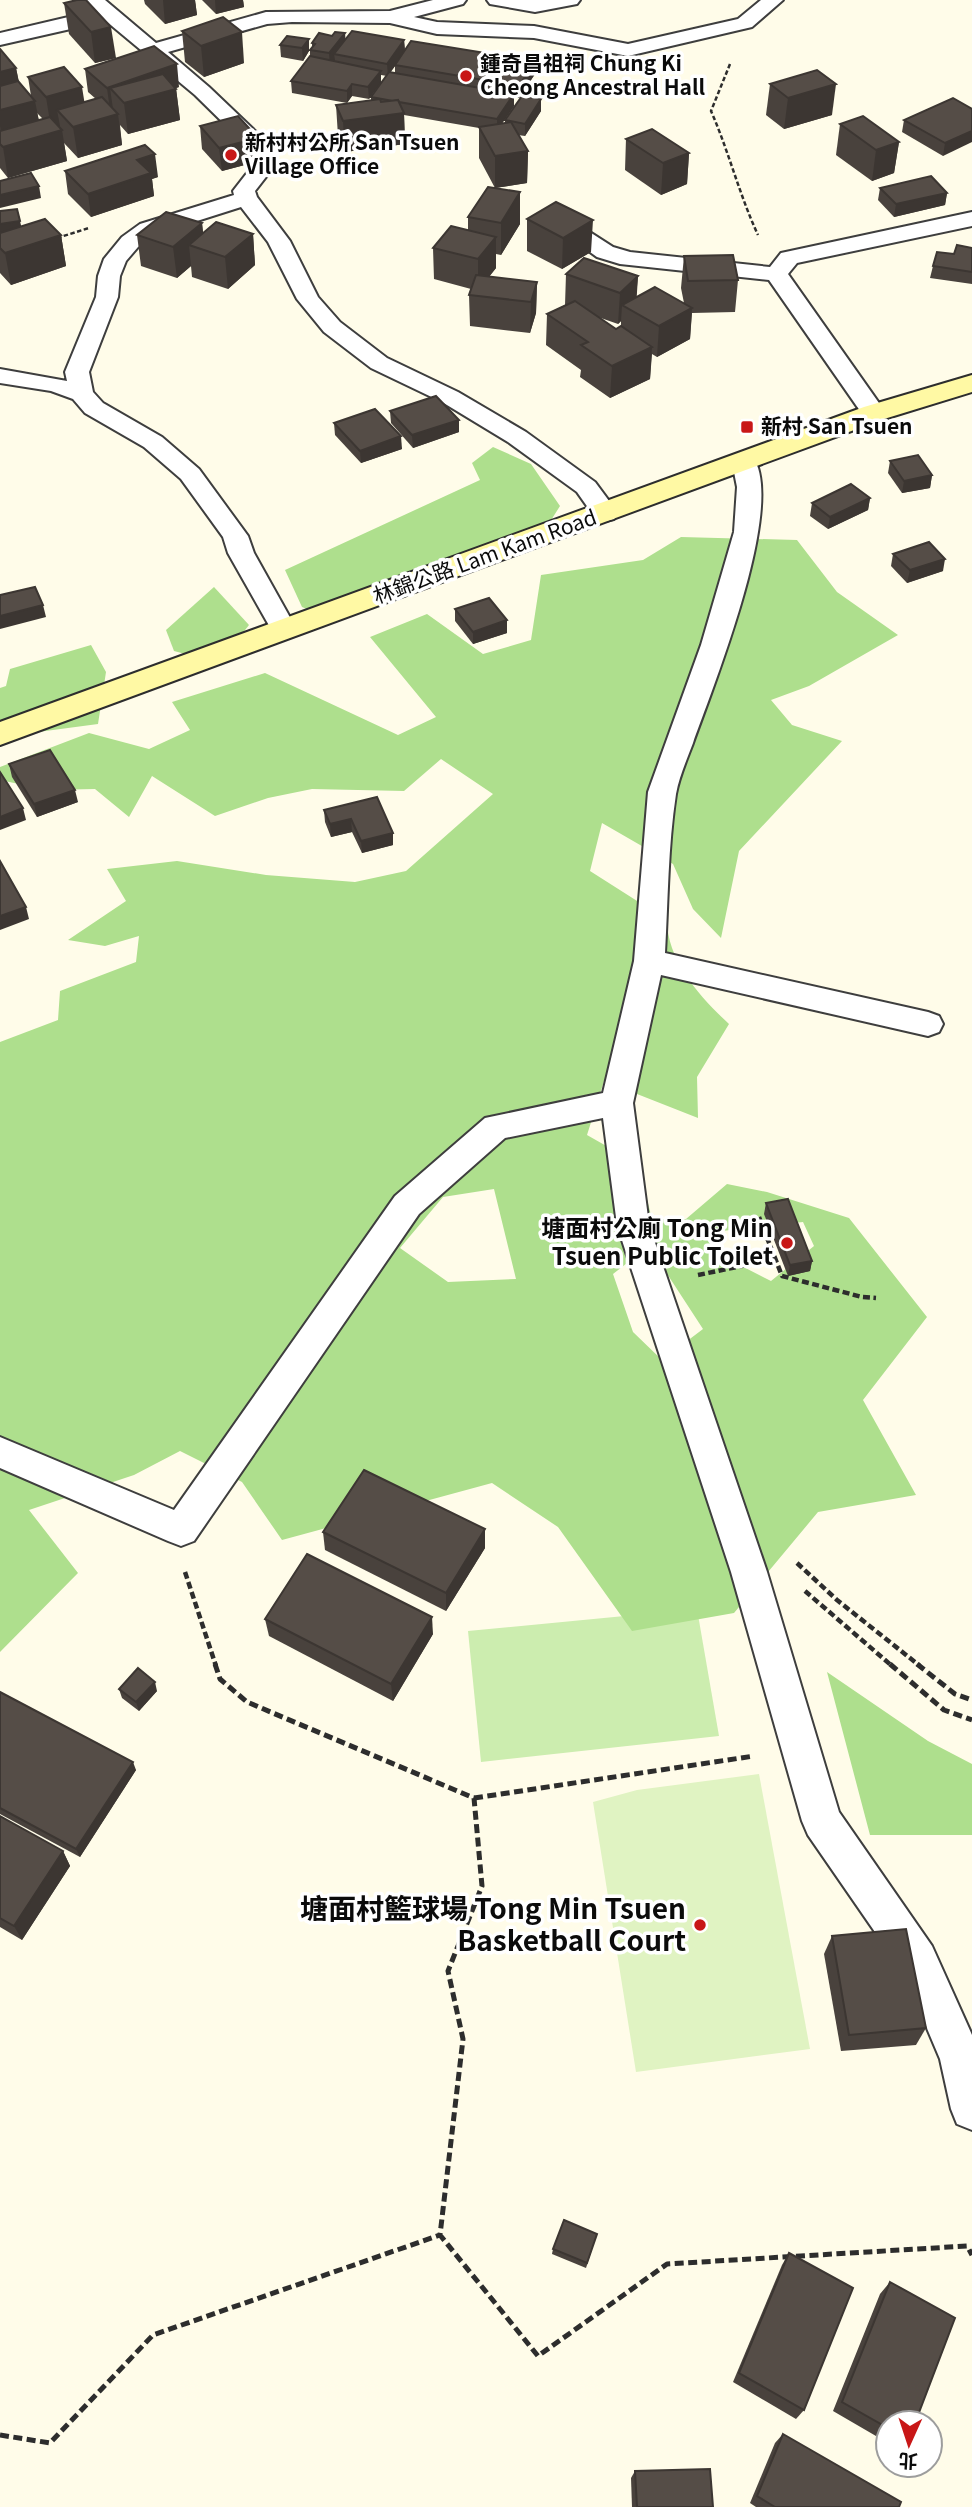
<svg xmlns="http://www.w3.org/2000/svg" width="972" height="2507" font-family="Georgia,'Noto Sans TC',serif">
<rect width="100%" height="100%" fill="#fffce9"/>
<path fill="#ccedaf" d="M 697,1609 L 719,1736 L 481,1762 L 468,1631 Z"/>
<g fill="#aedf8d" fill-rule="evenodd">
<path d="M 493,447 L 531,464 L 560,506 L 548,525 L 335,621 L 302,607 L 285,570 L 480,480 L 472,463 Z"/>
<path d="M 681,537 L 797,540 L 837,592 L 898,635 L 809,686 L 771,700 L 792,725 L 842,741 L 739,851 L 721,938 L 693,909 L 673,864 L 602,823 L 590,871 L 667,920 C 667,961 701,998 729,1024 L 697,1077 L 698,1118 L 604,1081 L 587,1135 L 638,1164 L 652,1219 L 686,1219 L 727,1184 L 767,1192 L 849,1218 L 927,1317 L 863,1400 L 916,1495 L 818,1512 L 734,1613 L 632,1631 L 558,1527 L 492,1483 L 282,1540 L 242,1482 L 180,1451 L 134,1475 L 29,1510 L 78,1573 L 0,1652 L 0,1042 L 58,1020 L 60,991 L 136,962 L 139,936 L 105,946 L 68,940 L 126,901 L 107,869 L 177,861 L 266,875 L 355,882 L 406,871 L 493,794 L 441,759 L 404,791 L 312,789 L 268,798 L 215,816 L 152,776 L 129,817 L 95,789 L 47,790 L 0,780 L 0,767 L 89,733 L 149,749 L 190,730 L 172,702 L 265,673 L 398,735 L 436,717 L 370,637 L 427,614 L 483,654 L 531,640 L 541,575 L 643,560 ZM 494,1189 L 516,1279 L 448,1282 L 400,1248 L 443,1197 ZM 803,1222 L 814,1246 L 771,1281 L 714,1252 L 713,1232 ZM 654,1242 L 660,1263 L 703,1329 L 662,1360 L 633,1332 L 613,1274 Z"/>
<path d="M 214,587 L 249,625 L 219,663 L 174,651 L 166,630 Z"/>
<path d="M 91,645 L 106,672 L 98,724 L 38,732 L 0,745 L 0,688 L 6,686 L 10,669 Z"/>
<path d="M 827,1672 L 928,1741 L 972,1764 L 972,1835 L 870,1835 Z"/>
</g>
<path fill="#e0f3c2" d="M 759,1774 L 810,2049 L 636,2072 L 593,1802 L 637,1790 Z"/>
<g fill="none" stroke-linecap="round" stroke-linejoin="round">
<g stroke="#3e3e3e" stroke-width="4">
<g id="lane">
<path d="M 83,0 L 105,0 L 156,43 L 266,12 L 390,11 L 433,0 L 466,0 L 463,4 L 414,17 L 437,22 L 534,26 L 628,44 L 738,19 L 761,0 L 783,0 L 752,27 L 628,56 L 534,38 L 437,34 L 390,23 L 292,22 L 267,24 L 168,52 L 209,87 L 275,150 L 276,164 L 255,191 L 257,197 L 290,241 L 318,297 L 340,322 L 387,358 L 458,392 L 526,432 L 595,482 L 618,513 L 614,519 L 605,521 L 596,519 L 577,492 L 508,442 L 442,402 L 371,368 L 324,332 L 297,299 L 268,242 L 241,207 L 156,234 L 138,247 L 126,261 L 120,276 L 118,297 L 89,372 L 93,392 L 103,403 L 162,437 L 199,469 L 248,536 L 254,553 L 297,630 L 293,636 L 284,639 L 275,636 L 228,553 L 223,537 L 181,479 L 144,447 L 85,413 L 73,399 L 51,391 L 0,383 L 0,369 L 67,381 L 65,372 L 96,297 L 98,276 L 104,259 L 122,237 L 140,224 L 234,195 L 233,191 L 254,164 L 253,152 L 195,95 L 106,21 L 0,45 L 0,33 L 94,11 Z"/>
<path d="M 487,0 L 580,0 L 577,4 L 535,12 L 490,4 Z"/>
<path d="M 972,212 L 972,226 L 797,263 L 788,274 L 886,413 L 883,418 L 874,420 L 865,418 L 769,280 L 620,264 L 597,257 L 552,225 L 555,220 L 571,220 L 613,247 L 630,252 L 770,267 L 781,253 Z"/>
<path d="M 744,454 L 753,457 C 786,506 713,687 693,743 C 687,759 679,777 676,794 C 668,846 668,901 665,953 L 928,1012 L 939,1016 L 943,1024 L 939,1032 L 928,1036 L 661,975 L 633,1103 L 649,1225 L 767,1572 L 839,1812 L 932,1946 L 972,2035 L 972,2130 L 957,2124 L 951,2109 L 940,2059 L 904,1974 L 808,1835 L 802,1821 L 731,1572 L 617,1225 L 603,1118 L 505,1138 L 419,1214 L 194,1541 L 181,1546 L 168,1541 L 0,1468 L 0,1437 L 174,1510 L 395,1196 L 485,1118 L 603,1093 L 634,961 L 648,792 L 701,645 L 734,532 L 737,487 L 732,462 L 735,457 Z"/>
</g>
</g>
<g stroke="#2d2d2d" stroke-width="4">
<path id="secondary" d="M 972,375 L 972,392 L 884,419 L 0,745 L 0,722 L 864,407 Z"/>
</g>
<g stroke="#2d2d2d" stroke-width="2.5" stroke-dasharray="4.5 2.5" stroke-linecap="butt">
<path d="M 730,64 L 711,111 C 729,152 739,194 758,235"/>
<path d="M 57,238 L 89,228"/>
</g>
<g stroke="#2d2d2d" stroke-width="4.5" stroke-dasharray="7 3.5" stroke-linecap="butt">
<path d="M 759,1217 L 782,1276 L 862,1297 L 876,1298"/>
<path d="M 698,1275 L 776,1259"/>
<path d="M 797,1563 L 837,1600 L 920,1666"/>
<path d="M 185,1572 L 216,1666"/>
<path d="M 805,1591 L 892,1666"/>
</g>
<g stroke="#2d2d2d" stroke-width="5" stroke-dasharray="9 4.5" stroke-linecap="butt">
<path d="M 215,1664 L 220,1679 L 247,1702 L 474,1798 L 482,1886 L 448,1971 L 463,2039 L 440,2235 L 538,2356 L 667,2264 L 967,2246 L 972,2255"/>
<path d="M 890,1664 L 944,1710 L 972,1720"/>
<path d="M 917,1664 L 955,1694 L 972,1700"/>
<path d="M 474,1798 L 754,1756"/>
<path d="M 0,2435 L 50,2443 L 153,2335 L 440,2235"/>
</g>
<use href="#lane" fill="#fff" fill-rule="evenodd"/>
<use href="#secondary" fill="#fff9a4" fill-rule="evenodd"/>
</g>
<g fill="#49423d" fill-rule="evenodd">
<path d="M 144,0 L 195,0 L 197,15 L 165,24 L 145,4 Z"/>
<path d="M 202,0 L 243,0 L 244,7 L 216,14 Z"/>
<path d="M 64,3 L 116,58 L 95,63 L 69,34 Z"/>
<path d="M 182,31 L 244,63 L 204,77 L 185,62 Z"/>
<path d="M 309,39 L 309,51 L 303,61 L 281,57 L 280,45 Z"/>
<path d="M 345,40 L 404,40 L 405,51 L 535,74 L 519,98 L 514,97 L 514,106 L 502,123 L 505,123 L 505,120 L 541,99 L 541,111 L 525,136 L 518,135 L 528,151 L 527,183 L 495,188 L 479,158 L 479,128 L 404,115 L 405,144 L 345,152 L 338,136 L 336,105 L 371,100 L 371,97 L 387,76 L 381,75 L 369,99 L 352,96 L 347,103 L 292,93 L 291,81 L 310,56 L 310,50 L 312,48 L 312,43 ZM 395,66 L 395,73 L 390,72 Z"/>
<path d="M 0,49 L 16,68 L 19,82 L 31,96 L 28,77 L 84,102 L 96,99 L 88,92 L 85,69 L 179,87 L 176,88 L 180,120 L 128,134 L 120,125 L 122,145 L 78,158 L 64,143 L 67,161 L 8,178 L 0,168 ZM 37,113 L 43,119 L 39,121 Z"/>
<path d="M 770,84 L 832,115 L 784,129 L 766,115 Z"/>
<path d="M 972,109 L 943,156 L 902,132 L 904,120 Z"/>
<path d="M 840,124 L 899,142 L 894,173 L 872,181 L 836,155 Z"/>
<path d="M 200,126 L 258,138 L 260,161 L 222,171 L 202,149 Z"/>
<path d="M 626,139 L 689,153 L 687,184 L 661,195 L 625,170 Z"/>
<path d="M 65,171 L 158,177 L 152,179 L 154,196 L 91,217 L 68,194 Z"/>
<path d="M 880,188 L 947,193 L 945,205 L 894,217 L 878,200 Z"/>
<path d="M 0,211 L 21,226 L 61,235 L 66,266 L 11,285 L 0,273 Z"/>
<path d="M 468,217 L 520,224 L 501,255 L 496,254 L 496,268 L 489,277 L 537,282 L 536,313 L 530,333 L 470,326 L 469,295 L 471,289 L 434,279 L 433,248 L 468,230 Z"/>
<path d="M 527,219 L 591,252 L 562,269 L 527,251 Z"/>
<path d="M 202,223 L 203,233 L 253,234 L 255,265 L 228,289 L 192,277 L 191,266 L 177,278 L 141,266 L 137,235 Z"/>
<path d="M 972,248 L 972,284 L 930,278 L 933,266 L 954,254 Z"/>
<path d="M 684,256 L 738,280 L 735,312 L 692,313 L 690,339 L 657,357 L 652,354 L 650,379 L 610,398 L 580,377 L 581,370 L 546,345 L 547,314 L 565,305 L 566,274 L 638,276 L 636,297 L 684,303 L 681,288 ZM 598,317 L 618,324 L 621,321 L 621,327 L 616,329 Z"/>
<path d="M 390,411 L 459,432 L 413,448 L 391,423 Z"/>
<path d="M 334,423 L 402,449 L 361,463 L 335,435 Z"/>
<path d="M 890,461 L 932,475 L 930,488 L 902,493 L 888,473 Z"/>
<path d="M 870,498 L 868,510 L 828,529 L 810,516 L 812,503 Z"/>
<path d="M 893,554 L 943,571 L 907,583 L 891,566 Z"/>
<path d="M 455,609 L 507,633 L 473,644 L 455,621 Z"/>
<path d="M 9,764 L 78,802 L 37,817 L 12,777 Z"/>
<path d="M 377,797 L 393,845 L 362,853 L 352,832 L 331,837 L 325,822 L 324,810 Z"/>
<path d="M 766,1203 L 812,1261 L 810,1271 L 788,1276 L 764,1214 Z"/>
<path d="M 485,1529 L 485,1548 L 446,1611 L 325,1550 L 323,1532 Z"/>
<path d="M 265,1619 L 433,1634 L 393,1701 L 269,1636 Z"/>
<path d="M 119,1689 L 157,1691 L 139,1711 L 122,1698 Z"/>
<path d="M 0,1692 L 136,1770 L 80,1857 L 0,1814 Z"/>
<path d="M 0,1816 L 63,1851 L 70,1866 L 22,1940 L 0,1927 Z"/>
<path d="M 832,1936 L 926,2028 L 916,2045 L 841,2051 L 824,1954 Z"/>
<path d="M 597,2234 L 586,2268 L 552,2254 L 553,2249 Z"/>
<path d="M 789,2253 L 804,2410 L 796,2419 L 733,2382 L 782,2265 Z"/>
<path d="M 890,2282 L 888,2423 L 888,2443 L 833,2411 L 880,2294 Z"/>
<path d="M 783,2434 L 899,2507 L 756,2507 L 750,2503 L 775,2443 Z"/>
<path d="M 635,2471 L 713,2507 L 632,2507 L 631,2478 Z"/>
</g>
<g fill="#3c3632">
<path d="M 163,0 L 195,0 L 197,15 L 165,24 Z"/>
<path d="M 215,0 L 243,0 L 244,7 L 216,14 Z"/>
<path d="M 111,27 L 116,58 L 95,63 L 91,32 Z"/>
<path d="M 242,32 L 244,63 L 204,77 L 201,46 Z"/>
<path d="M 345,33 L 346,45 L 334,54 L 335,60 L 330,66 L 329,53 Z"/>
<path d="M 309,39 L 309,51 L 303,61 L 302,48 Z"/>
<path d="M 404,40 L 405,52 L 388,76 L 387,64 Z"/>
<path d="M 535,61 L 535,74 L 519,98 L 519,86 Z"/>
<path d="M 177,64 L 179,87 L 164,92 L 176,89 L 180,120 L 128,134 L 124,103 L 110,88 L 113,109 L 110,110 L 107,88 Z"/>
<path d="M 16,68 L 22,99 L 0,105 L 0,72 Z"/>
<path d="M 381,71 L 381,83 L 369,99 L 368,87 Z"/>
<path d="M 352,84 L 352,96 L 347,103 L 347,91 Z"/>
<path d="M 836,84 L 832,115 L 784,129 L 788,98 Z"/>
<path d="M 82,87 L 87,118 L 57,110 L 60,126 L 51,128 L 46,97 Z"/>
<path d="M 514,94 L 514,106 L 497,131 L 497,119 Z"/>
<path d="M 541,99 L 541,111 L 525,136 L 525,124 Z"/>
<path d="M 35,101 L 41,131 L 3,142 L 0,126 L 0,110 Z"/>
<path d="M 404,113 L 405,144 L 345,152 L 343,121 Z"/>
<path d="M 118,114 L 122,145 L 78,158 L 73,127 Z"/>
<path d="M 62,130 L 67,161 L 8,178 L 3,147 Z"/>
<path d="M 972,131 L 972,142 L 943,156 L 945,143 Z"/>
<path d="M 258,138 L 260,161 L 222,171 L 219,148 Z"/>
<path d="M 899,142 L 894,173 L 872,181 L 876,150 Z"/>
<path d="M 528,151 L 527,183 L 495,188 L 495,156 Z"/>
<path d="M 689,153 L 687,184 L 661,195 L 663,163 Z"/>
<path d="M 155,154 L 158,177 L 152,179 L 154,196 L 91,217 L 88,194 L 137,160 Z"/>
<path d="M 39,186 L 41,198 L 0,208 L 0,195 Z"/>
<path d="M 520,192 L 520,224 L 501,255 L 501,223 Z"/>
<path d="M 947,193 L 945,205 L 894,217 L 896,204 Z"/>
<path d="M 593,220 L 591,252 L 562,269 L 563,238 Z"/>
<path d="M 20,221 L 23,234 L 0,237 L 0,224 Z"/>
<path d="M 202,223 L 205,251 L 189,245 L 191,266 L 177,278 L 173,247 Z"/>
<path d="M 253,234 L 255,265 L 228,289 L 225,257 Z"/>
<path d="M 61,235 L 66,266 L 11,285 L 5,253 Z"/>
<path d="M 496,237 L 496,268 L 478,290 L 478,259 Z"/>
<path d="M 638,276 L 636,308 L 622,305 L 621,321 L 618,324 L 620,293 Z"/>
<path d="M 537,282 L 536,313 L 530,333 L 531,302 Z"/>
<path d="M 692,308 L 690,339 L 657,357 L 659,326 Z"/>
<path d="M 652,347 L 650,379 L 610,398 L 612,366 Z"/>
<path d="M 459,420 L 459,432 L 413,448 L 412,435 Z"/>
<path d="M 401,436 L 402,449 L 361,463 L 360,451 Z"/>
<path d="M 932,475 L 930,488 L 902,493 L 904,481 Z"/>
<path d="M 870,498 L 868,510 L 828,529 L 830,517 Z"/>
<path d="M 945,559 L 943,571 L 907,583 L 910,570 Z"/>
<path d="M 43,605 L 46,617 L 0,629 L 0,616 Z"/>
<path d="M 507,620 L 507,633 L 473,644 L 473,632 Z"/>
<path d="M 75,790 L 78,802 L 37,817 L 34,804 Z"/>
<path d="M 23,808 L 26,820 L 0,830 L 0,817 Z"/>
<path d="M 351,819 L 352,832 L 331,837 L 330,824 Z"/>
<path d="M 393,833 L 393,845 L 362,853 L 361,841 Z"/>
<path d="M 26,907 L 29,919 L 0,930 L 0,916 Z"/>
<path d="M 812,1261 L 810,1271 L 788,1276 L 790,1265 Z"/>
<path d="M 485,1529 L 485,1548 L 446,1611 L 446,1593 Z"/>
<path d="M 432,1617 L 433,1634 L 393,1701 L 391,1684 Z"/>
<path d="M 155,1682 L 157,1691 L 139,1711 L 136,1702 Z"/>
<path d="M 133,1762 L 136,1770 L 80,1857 L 76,1849 Z"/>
<path d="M 63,1851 L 70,1866 L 22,1940 L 14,1926 Z"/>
</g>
<g fill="#554d47" stroke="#3c3632" stroke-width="2">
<path d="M 77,0 L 86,0 L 111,27 L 91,32 L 64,3 Z"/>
<path d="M 223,17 L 242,32 L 201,46 L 182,31 Z"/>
<path d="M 352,31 L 404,40 L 387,64 L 334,54 Z"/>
<path d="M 335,32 L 345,33 L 329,53 L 310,50 L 315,44 L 312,43 L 319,33 L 332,36 Z"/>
<path d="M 287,36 L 309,39 L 302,48 L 280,45 Z"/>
<path d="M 411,41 L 535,61 L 519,86 L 395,65 Z"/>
<path d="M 154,46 L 177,64 L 107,88 L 85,69 Z"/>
<path d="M 0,49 L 16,68 L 0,72 Z"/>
<path d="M 310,56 L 381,71 L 368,87 L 352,84 L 347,91 L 291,81 Z"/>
<path d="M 64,67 L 82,87 L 46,97 L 28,77 Z"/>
<path d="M 817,70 L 836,84 L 788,98 L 770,84 Z"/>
<path d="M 389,72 L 514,94 L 497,119 L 399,102 L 398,100 L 393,101 L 371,97 Z"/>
<path d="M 163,74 L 176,89 L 124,103 L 110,88 Z"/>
<path d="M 18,81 L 35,101 L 0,110 L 0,86 Z"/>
<path d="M 522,96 L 541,99 L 525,124 L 505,120 Z"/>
<path d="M 102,97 L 118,114 L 73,127 L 57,110 Z"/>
<path d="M 953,98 L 972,109 L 972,131 L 945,143 L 904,120 Z"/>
<path d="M 380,99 L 381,102 L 398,100 L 404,113 L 343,121 L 336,105 Z"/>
<path d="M 238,116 L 258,138 L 219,148 L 200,126 Z"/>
<path d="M 863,116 L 899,142 L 876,150 L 840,124 Z"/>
<path d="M 50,117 L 62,130 L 3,147 L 0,144 L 0,131 Z"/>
<path d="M 511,122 L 528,151 L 495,156 L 479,127 Z"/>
<path d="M 652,129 L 689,153 L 663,163 L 626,139 Z"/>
<path d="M 145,145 L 155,154 L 137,160 L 151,173 L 88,194 L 65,171 Z"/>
<path d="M 31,173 L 39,186 L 0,195 L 0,181 Z"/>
<path d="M 931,176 L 947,193 L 896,204 L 880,188 Z"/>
<path d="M 488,187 L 520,192 L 501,223 L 468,217 Z"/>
<path d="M 556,202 L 593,220 L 563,238 L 527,219 Z"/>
<path d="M 17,209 L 20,221 L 0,224 L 0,211 Z"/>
<path d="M 166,212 L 202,223 L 173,247 L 137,235 Z"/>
<path d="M 45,219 L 61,235 L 5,253 L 0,248 L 0,233 Z"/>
<path d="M 216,222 L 253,234 L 225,257 L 189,245 Z"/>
<path d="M 451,226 L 496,237 L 478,259 L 433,248 Z"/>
<path d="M 957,245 L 972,248 L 972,272 L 933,266 L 937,252 L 954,254 Z"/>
<path d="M 733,255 L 738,280 L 688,281 L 684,256 Z"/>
<path d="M 584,258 L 638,276 L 620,293 L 566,274 Z"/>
<path d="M 476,275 L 537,282 L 531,302 L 469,295 Z"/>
<path d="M 655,287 L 692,308 L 659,326 L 622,305 Z"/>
<path d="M 575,301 L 616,329 L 621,326 L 652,347 L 612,366 L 581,345 L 588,342 L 547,314 Z"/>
<path d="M 436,396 L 459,420 L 412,435 L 390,411 Z"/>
<path d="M 375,409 L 401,436 L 360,451 L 334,423 Z"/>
<path d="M 918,455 L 932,475 L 904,481 L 890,461 Z"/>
<path d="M 851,484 L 870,498 L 830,517 L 812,503 Z"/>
<path d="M 929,542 L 945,559 L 910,570 L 893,554 Z"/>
<path d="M 35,587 L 43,605 L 0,616 L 0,595 Z"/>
<path d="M 489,598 L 507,620 L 473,632 L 455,609 Z"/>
<path d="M 50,750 L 75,790 L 34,804 L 9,764 Z"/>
<path d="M 0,772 L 23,808 L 0,817 Z"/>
<path d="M 377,797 L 393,833 L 361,841 L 351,819 L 330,824 L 324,810 Z"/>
<path d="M 0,861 L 26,907 L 0,916 Z"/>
<path d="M 788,1199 L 812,1261 L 790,1265 L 766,1203 Z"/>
<path d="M 364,1470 L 485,1529 L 446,1593 L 323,1532 Z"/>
<path d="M 307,1554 L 432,1617 L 391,1684 L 265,1619 Z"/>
<path d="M 138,1668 L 155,1682 L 136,1702 L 119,1689 Z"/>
<path d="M 0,1692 L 133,1762 L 76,1849 L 0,1808 Z"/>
<path d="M 0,1816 L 63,1851 L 14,1926 L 0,1918 Z"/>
<path d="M 906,1929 L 926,2028 L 849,2035 L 832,1936 Z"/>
<path d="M 564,2220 L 597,2234 L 587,2263 L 553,2249 Z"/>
<path d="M 789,2253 L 853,2288 L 804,2410 L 739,2373 Z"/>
<path d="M 890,2282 L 955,2318 L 915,2423 L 888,2423 L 888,2428 L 842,2402 Z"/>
<path d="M 783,2434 L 901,2502 L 899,2507 L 775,2507 L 757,2496 Z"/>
<path d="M 710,2469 L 713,2507 L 637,2507 L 635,2471 Z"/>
</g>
<g fill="#c81717" stroke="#fff" stroke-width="2.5">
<circle cx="466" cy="76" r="7"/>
<circle cx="231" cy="155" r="7"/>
<rect x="740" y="420" width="14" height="14" rx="3.5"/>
<circle cx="787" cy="1243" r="7"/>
<circle cx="700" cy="1925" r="7"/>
</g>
<g text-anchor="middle" stroke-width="7" stroke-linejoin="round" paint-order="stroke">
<g font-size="21" font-weight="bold" fill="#0b0b0b" stroke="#fff" text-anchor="start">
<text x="480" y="71">鍾奇昌祖祠 Chung Ki<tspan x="480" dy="24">Cheong Ancestral Hall</tspan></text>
<text x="245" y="150">新村村公所 San Tsuen<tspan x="245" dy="24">Village Office</tspan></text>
<text x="761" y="434">新村 San Tsuen</text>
</g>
<g font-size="21" fill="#0b0b0b" stroke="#fff">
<text transform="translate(485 557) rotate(-20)" y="7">林錦公路 Lam Kam Road</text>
</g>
<g font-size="24" font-weight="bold" fill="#0b0b0b" stroke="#fff" text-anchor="end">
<text x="773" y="1237">塘面村公廁 Tong Min<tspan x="773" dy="28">Tsuen Public Toilet</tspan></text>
</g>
<g font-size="28" font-weight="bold" fill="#0b0b0b" stroke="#fff" text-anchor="end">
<text x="686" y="1919">塘面村籃球場 Tong Min Tsuen<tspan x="686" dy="32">Basketball Court</tspan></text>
</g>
</g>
<g transform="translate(909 2444) rotate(183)"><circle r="33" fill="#ffffff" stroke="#9d9d9d" stroke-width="2"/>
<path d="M0-5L12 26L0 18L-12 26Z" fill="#c81717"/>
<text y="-10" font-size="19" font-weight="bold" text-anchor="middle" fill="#0b0b0b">北</text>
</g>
</svg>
